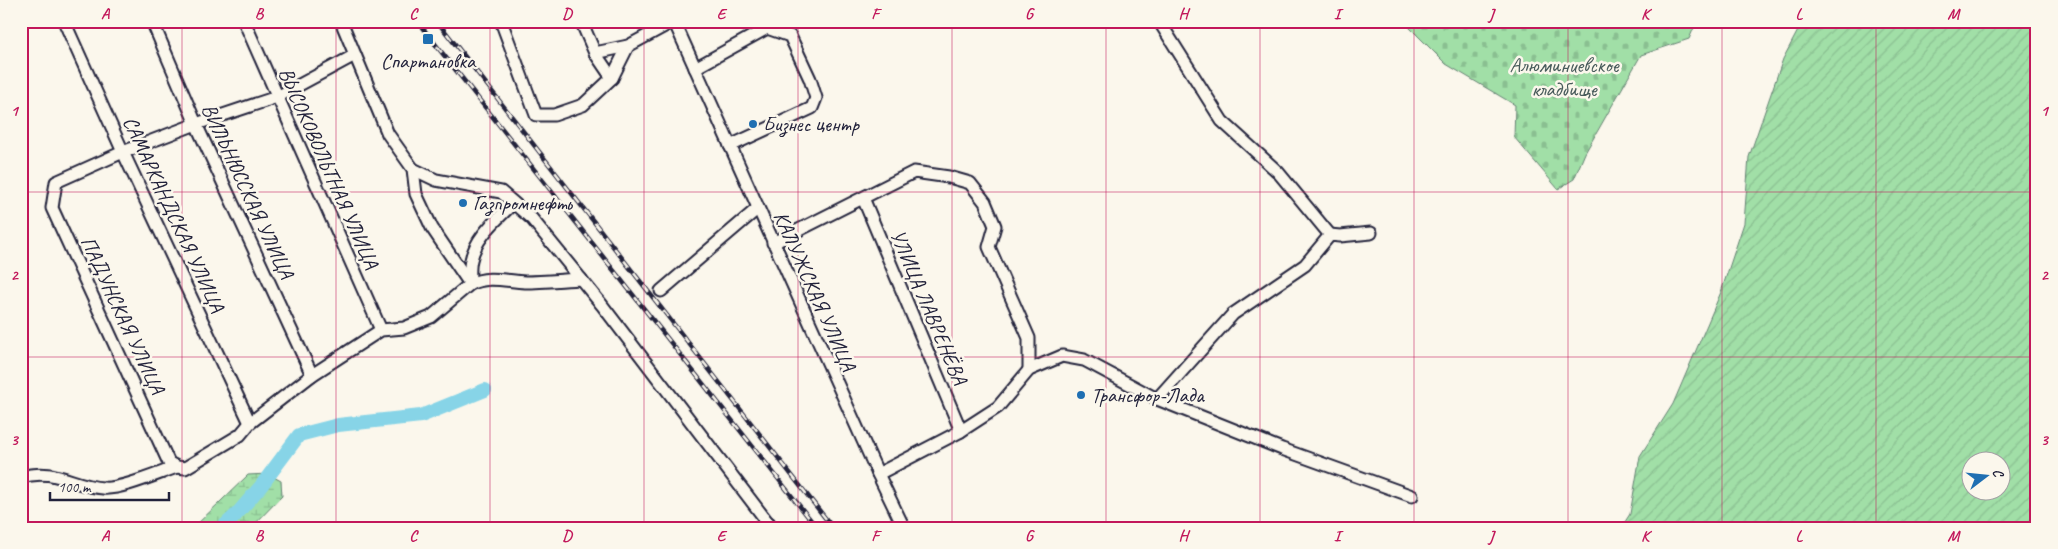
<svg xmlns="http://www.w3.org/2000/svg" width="2058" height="549" font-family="Caveat,sans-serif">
<defs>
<pattern id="wetland-marsh" width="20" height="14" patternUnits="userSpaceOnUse" patternTransform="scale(1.25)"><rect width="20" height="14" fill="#a1dfa7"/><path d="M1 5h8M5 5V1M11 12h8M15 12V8" fill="none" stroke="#8abf91"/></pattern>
<pattern id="cemetery-stones" width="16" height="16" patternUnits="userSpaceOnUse" patternTransform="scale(1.25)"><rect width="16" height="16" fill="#a1dfa7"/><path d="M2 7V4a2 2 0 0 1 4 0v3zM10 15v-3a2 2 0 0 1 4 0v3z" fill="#8abf91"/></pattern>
<pattern id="garden-furrows" width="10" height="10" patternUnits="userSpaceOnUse" patternTransform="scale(1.25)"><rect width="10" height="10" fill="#a1dfa7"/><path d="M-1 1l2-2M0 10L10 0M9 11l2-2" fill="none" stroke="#8abf91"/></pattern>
</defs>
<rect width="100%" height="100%" fill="#fbf7ec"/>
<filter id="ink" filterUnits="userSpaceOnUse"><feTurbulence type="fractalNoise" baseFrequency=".02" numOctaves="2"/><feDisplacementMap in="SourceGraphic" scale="10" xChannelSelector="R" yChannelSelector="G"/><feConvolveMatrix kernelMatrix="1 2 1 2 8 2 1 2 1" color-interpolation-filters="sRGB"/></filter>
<g filter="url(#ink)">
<path fill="url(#wetland-marsh)" stroke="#628071" d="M 268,474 L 281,481 L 282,496 L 251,528 L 193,528 L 248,475 Z"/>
<path fill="url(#cemetery-stones)" stroke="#628071" d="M 1403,21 L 1697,21 L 1689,39 L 1641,55 L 1585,153 L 1574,179 L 1558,189 L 1514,137 L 1515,105 L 1446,64 Z"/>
<path fill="url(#garden-furrows)" stroke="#628071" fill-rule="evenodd" d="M 1803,21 L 2037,21 L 2037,528 L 1621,528 L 1630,514 L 1640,456 L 1673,404 L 1721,292 L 1744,223 L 1749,157 L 1783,59 ZM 1970,462 L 2000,462 L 2000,492 L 1970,492 Z"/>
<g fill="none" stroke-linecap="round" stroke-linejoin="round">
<path stroke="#87d4e7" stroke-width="14" d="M 222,528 L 235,516 L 261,486 L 299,435 L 338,425 L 421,416 L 485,390"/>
<g stroke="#22223b" stroke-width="15">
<g id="minor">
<path d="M 64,21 L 123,152 L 250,423"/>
<path d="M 152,21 L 196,124 L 312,375"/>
<path d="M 244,21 L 381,330"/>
<path d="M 341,21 L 388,134 L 413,169 L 416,194 L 432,228 L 470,284 C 488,275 505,281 525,282 C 543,282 562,280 581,279"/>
<path d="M 501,21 L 536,115 L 554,115 L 583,105 L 612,78 L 628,46"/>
<path d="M 581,21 L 595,53 L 628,46 L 674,21"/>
<path d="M 674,21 L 878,474 L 904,528"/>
<path d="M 1159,21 L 1222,121 L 1278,172 L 1330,235"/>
<path d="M 595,53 L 612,78"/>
<path d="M 355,55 L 277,97 L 196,124 L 123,152 L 56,182 L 52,208 L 169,463 L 177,467 L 185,468 L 240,435 L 250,423 L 312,375 L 381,330 L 404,328 L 431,317 L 470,284 C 470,277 469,268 471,260 C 476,236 497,220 513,203"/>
<path d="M 695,68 L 780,21"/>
<path d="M 730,146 L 812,108 L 816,98 L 810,79 L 790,36 L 767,28"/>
<path d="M 413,169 L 436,180 L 501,192 L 532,219 L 602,305 L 772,528"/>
<path d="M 863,198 L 961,431"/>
<path d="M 773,243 L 914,172 L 949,177 L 970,183 L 985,202 L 995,226 L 989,247 L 1029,338 L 1029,370"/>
<path d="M 661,291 L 757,209"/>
<path d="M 1157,399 L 1233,314 L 1305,265 L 1330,235 L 1340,236 L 1371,233"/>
<path d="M 878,474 L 961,431 L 998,407 L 1029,370 L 1062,356 L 1084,360 L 1157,399 L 1282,449 L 1412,496"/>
<path d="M 21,477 C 55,467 72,486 103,488 C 120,490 159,473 177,467"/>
<path d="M 757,528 L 769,523"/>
</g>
</g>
<use href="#minor" stroke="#fbf7ec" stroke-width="11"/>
<g stroke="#22223b" stroke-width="4.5">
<g id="rail">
<path d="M 417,21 L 817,528"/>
<path d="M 437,21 L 833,528"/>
</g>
</g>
<use href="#rail" stroke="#fbf7ec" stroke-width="2.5" stroke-dasharray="8" stroke-linecap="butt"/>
</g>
</g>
<path fill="none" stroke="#c2185b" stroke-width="1" stroke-opacity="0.55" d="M 182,21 L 182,528M 336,21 L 336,528M 490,21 L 490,528M 644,21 L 644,528M 798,21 L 798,528M 952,21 L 952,528M 1106,21 L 1106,528M 1260,21 L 1260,528M 1414,21 L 1414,528M 1568,21 L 1568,528M 1722,21 L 1722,528M 1876,21 L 1876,528M 21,192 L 2037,192M 21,357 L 2037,357"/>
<g fill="#1f6fb2" stroke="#fbf7ec" stroke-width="2">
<rect x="422" y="33" width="12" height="12" rx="2.5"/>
<circle cx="753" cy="124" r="5"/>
<circle cx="463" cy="203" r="5"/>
<circle cx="1081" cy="395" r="5"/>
</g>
<g text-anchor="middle" stroke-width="5" stroke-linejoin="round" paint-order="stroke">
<g font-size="21" fill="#22223b" stroke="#fbf7ec" text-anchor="start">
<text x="428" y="68" text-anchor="middle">Спартановка</text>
<text x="763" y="131">Бизнес центр</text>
<text x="473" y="210">Газпромнефть</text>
<text x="1091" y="402">Трансфор-Лада</text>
</g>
<g font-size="21" fill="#485b5b" stroke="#fbf7ec">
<text x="1564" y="72">Алюминиевское<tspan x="1564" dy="24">кладбище</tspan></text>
</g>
<g font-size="21" fill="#22223b" stroke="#fbf7ec">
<text transform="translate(329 168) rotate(66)" y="7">ВЫСОКОВОЛЬТНАЯ УЛИЦА</text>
<text transform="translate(248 191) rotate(65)" y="7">ВИЛЬНЮССКАЯ УЛИЦА</text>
<text transform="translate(174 214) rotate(65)" y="7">САМАРКАНДСКАЯ УЛИЦА</text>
<text transform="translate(815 291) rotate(66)" y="7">КАЛУЖСКАЯ УЛИЦА</text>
<text transform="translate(929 307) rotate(67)" y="7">УЛИЦА ЛАВРЕНЁВА</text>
<text transform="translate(123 315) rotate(65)" y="7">ПАДУНСКАЯ УЛИЦА</text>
</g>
</g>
<rect width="2058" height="549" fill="none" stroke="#fbf7ec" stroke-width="55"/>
<g transform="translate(1986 476) rotate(74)"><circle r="24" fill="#fbf7ec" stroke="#a4a2a5"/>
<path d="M0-4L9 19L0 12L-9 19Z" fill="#1f6fb2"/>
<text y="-8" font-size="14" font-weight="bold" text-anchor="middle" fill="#22223b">С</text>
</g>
<path d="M50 492v8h119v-8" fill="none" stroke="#22223b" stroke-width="2.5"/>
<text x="58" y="492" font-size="15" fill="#22223b" stroke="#fbf7ec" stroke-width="4" paint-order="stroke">100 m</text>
<rect x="28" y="28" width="2002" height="494" fill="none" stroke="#c2185b" stroke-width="2"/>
<g font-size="16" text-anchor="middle" font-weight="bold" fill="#c2185b">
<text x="105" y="19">A</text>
<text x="259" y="19">B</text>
<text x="413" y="19">C</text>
<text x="567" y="19">D</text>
<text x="721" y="19">E</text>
<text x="875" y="19">F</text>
<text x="1029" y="19">G</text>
<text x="1183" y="19">H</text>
<text x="1337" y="19">I</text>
<text x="1491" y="19">J</text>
<text x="1645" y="19">K</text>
<text x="1799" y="19">L</text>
<text x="1953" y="19">M</text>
<text x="14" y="116">1</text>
<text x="2044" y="116">1</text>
<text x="14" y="280">2</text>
<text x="2044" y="280">2</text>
<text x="14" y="445">3</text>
<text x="2044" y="445">3</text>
<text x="105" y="541">A</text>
<text x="259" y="541">B</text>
<text x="413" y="541">C</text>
<text x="567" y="541">D</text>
<text x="721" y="541">E</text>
<text x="875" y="541">F</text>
<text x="1029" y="541">G</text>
<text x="1183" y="541">H</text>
<text x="1337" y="541">I</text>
<text x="1491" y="541">J</text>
<text x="1645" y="541">K</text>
<text x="1799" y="541">L</text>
<text x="1953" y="541">M</text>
</g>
</svg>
